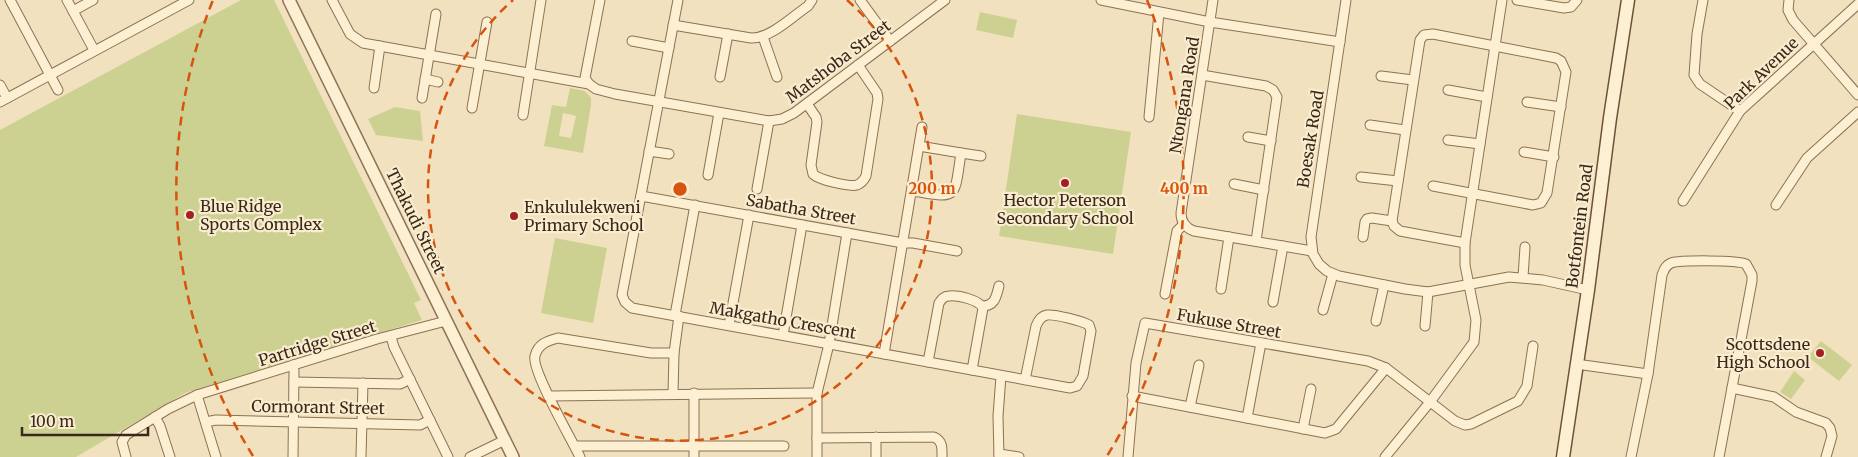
<svg xmlns="http://www.w3.org/2000/svg" width="1858" height="457" font-family="Merriweather,serif">
<rect width="100%" height="100%" fill="#f2e1be"/>
<g fill="#ccd191" fill-rule="evenodd">
<path d="M 241,0 L 274,0 L 421,300 L 414,303 L 422,320 L 185,393 L 76,457 L 0,457 L 0,130 Z"/>
<path d="M 980,12 L 1017,20 L 1013,38 L 976,30 Z"/>
<path d="M 570,88 L 585,91 L 591,98 L 591,105 L 583,153 L 544,146 L 552,105 L 566,107 ZM 563,113 L 576,116 L 571,138 L 559,136 Z"/>
<path d="M 395,107 L 420,111 L 423,141 L 376,135 L 368,119 Z"/>
<path d="M 1017,114 L 1131,132 L 1113,254 L 999,236 Z"/>
<path d="M 555,238 L 607,248 L 593,323 L 541,313 Z"/>
<path d="M 1821,341 L 1852,365 L 1839,381 L 1808,357 Z"/>
<path d="M 1794,371 L 1805,380 L 1791,399 L 1780,392 Z"/>
</g>
<g fill="none" stroke-linecap="round" stroke-linejoin="round">
<g stroke="#8d7155" stroke-width="11">
<g id="minor">
<path d="M 10,0 L 58,90"/>
<path d="M 67,0 L 94,50"/>
<path d="M 332,0 L 350,34 L 363,43 L 589,84 L 596,89 L 615,94 L 769,121 L 782,119 L 794,113 L 945,0"/>
<path d="M 678,0 L 622,295 L 625,302 L 632,308 L 972,370 L 1070,388 L 1077,386 L 1083,376 L 1091,331 L 1089,325 C 1082,321 1055,314 1047,315 C 1041,316 1038,321 1036,326 L 1025,380"/>
<path d="M 860,0 L 890,41"/>
<path d="M 1101,0 L 1210,22 L 1340,42"/>
<path d="M 1213,0 L 1181,213 C 1181,222 1186,228 1194,231 L 1312,251"/>
<path d="M 1346,0 L 1311,237 L 1313,254 L 1319,264 L 1327,271 L 1339,276 L 1405,289 L 1428,292 L 1509,277 L 1543,280 L 1588,290"/>
<path d="M 1517,0 L 1564,8 L 1571,7 L 1577,0"/>
<path d="M 1703,0 L 1697,34 L 1694,75 L 1700,84 L 1740,111"/>
<path d="M 1789,0 L 1788,10 L 1793,20 L 1858,95"/>
<path d="M 73,11 L 93,0"/>
<path d="M 673,25 L 751,38 C 770,39 793,16 808,6 L 812,0"/>
<path d="M 763,37 L 777,77"/>
<path d="M 632,41 L 669,48"/>
<path d="M 1202,75 L 1266,86 L 1273,90 L 1277,97 L 1256,241"/>
<path d="M 1381,76 L 1413,80"/>
<path d="M 720,77 L 728,34"/>
<path d="M 425,79 L 438,82"/>
<path d="M 589,84 L 585,78 L 600,0"/>
<path d="M 0,85 L 7,98"/>
<path d="M 374,88 L 380,46"/>
<path d="M 1448,90 L 1487,97"/>
<path d="M 422,98 L 436,14"/>
<path d="M 0,102 L 189,0"/>
<path d="M 1527,102 L 1561,107"/>
<path d="M 807,104 L 816,117 L 817,122 L 811,165 L 813,174 C 819,180 849,187 857,185 C 862,183 864,180 866,176 L 878,99 L 877,93 L 858,65"/>
<path d="M 472,108 L 487,22"/>
<path d="M 523,115 L 541,0"/>
<path d="M 1149,117 L 1159,13"/>
<path d="M 1370,125 L 1405,130"/>
<path d="M 1248,137 L 1271,141"/>
<path d="M 1448,140 L 1480,144"/>
<path d="M 649,151 L 669,154"/>
<path d="M 1524,152 L 1554,157"/>
<path d="M 961,153 L 981,156"/>
<path d="M 708,175 L 719,113"/>
<path d="M 1361,177 L 1398,181"/>
<path d="M 1234,184 L 1264,190"/>
<path d="M 1433,186 L 1533,205 L 1541,203 L 1547,193 L 1566,72 L 1561,61 L 1556,58 L 1433,34 L 1424,35 L 1420,40 L 1392,221 L 1394,226 L 1400,231 L 1465,243"/>
<path d="M 757,189 L 769,121"/>
<path d="M 912,191 C 959,199 954,199 961,153 L 919,146"/>
<path d="M 641,196 L 903,243 L 913,243 L 957,251"/>
<path d="M 1683,201 L 1740,111 L 1858,4"/>
<path d="M 1776,205 L 1807,158 L 1858,112"/>
<path d="M 1363,237 L 1365,222 L 1367,219 L 1372,218 L 1392,221"/>
<path d="M 1523,277 L 1525,247"/>
<path d="M 1221,289 L 1229,237"/>
<path d="M 1165,294 L 1177,231 L 1184,224"/>
<path d="M 1273,302 L 1283,246"/>
<path d="M 982,306 C 995,306 996,297 999,286"/>
<path d="M 1323,310 L 1333,274"/>
<path d="M 675,315 L 695,205"/>
<path d="M 1376,321 L 1384,285"/>
<path d="M 729,325 L 749,215"/>
<path d="M 1425,326 L 1428,292"/>
<path d="M 783,335 L 802,225"/>
<path d="M 391,337 L 394,347 L 448,457"/>
<path d="M 884,354 L 922,127"/>
<path d="M 928,362 L 939,303 C 942,299 944,296 949,296 C 959,295 979,300 983,308 L 972,370"/>
<path d="M 1576,364 L 1648,374"/>
<path d="M 293,365 L 294,371 L 293,457"/>
<path d="M 294,382 L 400,384 L 410,379"/>
<path d="M 1732,388 L 1774,397 L 1796,412 L 1826,423 L 1830,428 L 1832,436 L 1826,457"/>
<path d="M 673,394 L 674,353 L 679,316"/>
<path d="M 197,395 L 216,457"/>
<path d="M 550,396 L 817,393"/>
<path d="M 1132,396 L 1325,433 L 1336,429 L 1386,368"/>
<path d="M 1190,407 L 1199,365"/>
<path d="M 155,417 L 160,426 L 170,457"/>
<path d="M 1247,418 L 1261,343"/>
<path d="M 206,422 L 216,420 L 420,425 L 430,420"/>
<path d="M 1303,429 L 1311,389"/>
<path d="M 876,437 L 876,457"/>
<path d="M 817,438 L 934,437 C 943,441 942,448 942,457"/>
<path d="M 575,446 L 784,446"/>
<path d="M 999,454 L 1019,457"/>
<path d="M 126,457 L 122,442 L 126,435 L 168,409 L 197,395 L 377,339 L 446,321"/>
<path d="M 361,457 L 363,383"/>
<path d="M 470,457 L 505,440"/>
<path d="M 580,457 C 572,440 531,370 535,356 C 538,344 547,341 558,338 L 651,353 L 674,353"/>
<path d="M 694,457 L 694,393"/>
<path d="M 817,457 L 817,393 L 829,344 L 847,233"/>
<path d="M 999,457 L 998,416 L 1001,376"/>
<path d="M 1128,457 L 1136,363 L 1145,323 L 1368,361 L 1386,368 L 1455,421 L 1465,425 L 1471,424 L 1518,401 L 1527,386 L 1533,346"/>
<path d="M 1385,457 L 1430,402 L 1474,342 L 1476,320 L 1465,265 L 1465,243 L 1502,0"/>
<path d="M 1631,457 L 1648,374 L 1662,275 C 1664,270 1665,266 1671,263 C 1681,260 1737,260 1746,264 L 1752,275 L 1752,281 L 1719,457"/>
</g>
</g>
<g stroke="#8d7155" stroke-width="14">
<path id="tertiary" d="M 289,0 L 513,457"/>
</g>
<g stroke="#6e5238" stroke-width="15">
<path id="secondary" d="M 1563,457 L 1588,290 L 1610,118 L 1628,0"/>
</g>
<use href="#minor" stroke="#fcefd2" stroke-width="9"/>
<use href="#tertiary" stroke="#fcefd2" stroke-width="11"/>
<use href="#secondary" stroke="#fcefd2" stroke-width="12"/>
</g>
<g fill="none" stroke="#d7540e" stroke-width="2.5" stroke-dasharray="9 6">
<path d="M847 0A252 252 0 1 1 513 0"/>
<path d="M253 456A504 504 0 0 1 213 0M1147 0A504 504 0 0 1 1107 456"/>
</g>
<g fill="#a21f23" stroke="#f9eccf" stroke-width="2">
<circle cx="1065" cy="183" r="5"/>
<circle cx="190" cy="215" r="5"/>
<circle cx="514" cy="216" r="5"/>
<circle cx="1820" cy="353" r="5"/>
</g>
<g text-anchor="middle" stroke-width="4.5" stroke-linejoin="round" paint-order="stroke">
<g font-size="16" fill="#3a291b" stroke="#f9eccf">
<text transform="translate(838 61) rotate(-37)" y="6">Matshoba Street</text>
<text transform="translate(1761 73) rotate(-44)" y="6">Park Avenue</text>
<text transform="translate(1184 95) rotate(-81)" y="6">Ntongana Road</text>
<text transform="translate(1310 139) rotate(-81)" y="6">Boesak Road</text>
<text transform="translate(801 209) rotate(10)" y="6">Sabatha Street</text>
<text transform="translate(416 221) rotate(64)" y="6">Thakudi Street</text>
<text transform="translate(1579 226) rotate(-83)" y="6">Botfontein Road</text>
<text transform="translate(783 320) rotate(10)" y="6">Makgatho Crescent</text>
<text transform="translate(1229 323) rotate(10)" y="6">Fukuse Street</text>
<text transform="translate(317 343) rotate(-17)" y="6">Partridge Street</text>
<text transform="translate(318 407) rotate(1)" y="6">Cormorant Street</text>
</g>
<g font-size="16" fill="#3a291b" stroke="#f9eccf" text-anchor="start">
<text x="1065" y="206" text-anchor="middle">Hector Peterson<tspan x="1065" dy="18">Secondary School</tspan></text>
<text x="200" y="212">Blue Ridge<tspan x="200" dy="18">Sports Complex</tspan></text>
<text x="524" y="213">Enkululekweni<tspan x="524" dy="18">Primary School</tspan></text>
<text x="1810" y="350" text-anchor="end">Scottsdene<tspan x="1810" dy="18">High School</tspan></text>
</g>
</g>
<circle cx="680" cy="189" r="8" fill="#d7540e" stroke="#f9eccf" stroke-width="2.5"/>
<g font-size="15" text-anchor="middle" font-weight="bold" fill="#d7540e" stroke="#f9eccf" stroke-width="4.5" stroke-linejoin="round" paint-order="stroke">
<text x="932" y="194">200 m</text>
<text x="1184" y="194">400 m</text>
</g>
<path d="M22 427v8h126v-8" fill="none" stroke="#3a291b" stroke-width="2.5"/>
<text x="30" y="427" font-size="15" fill="#3a291b" stroke="#f9eccf" stroke-width="4" paint-order="stroke">100 m</text>
</svg>
